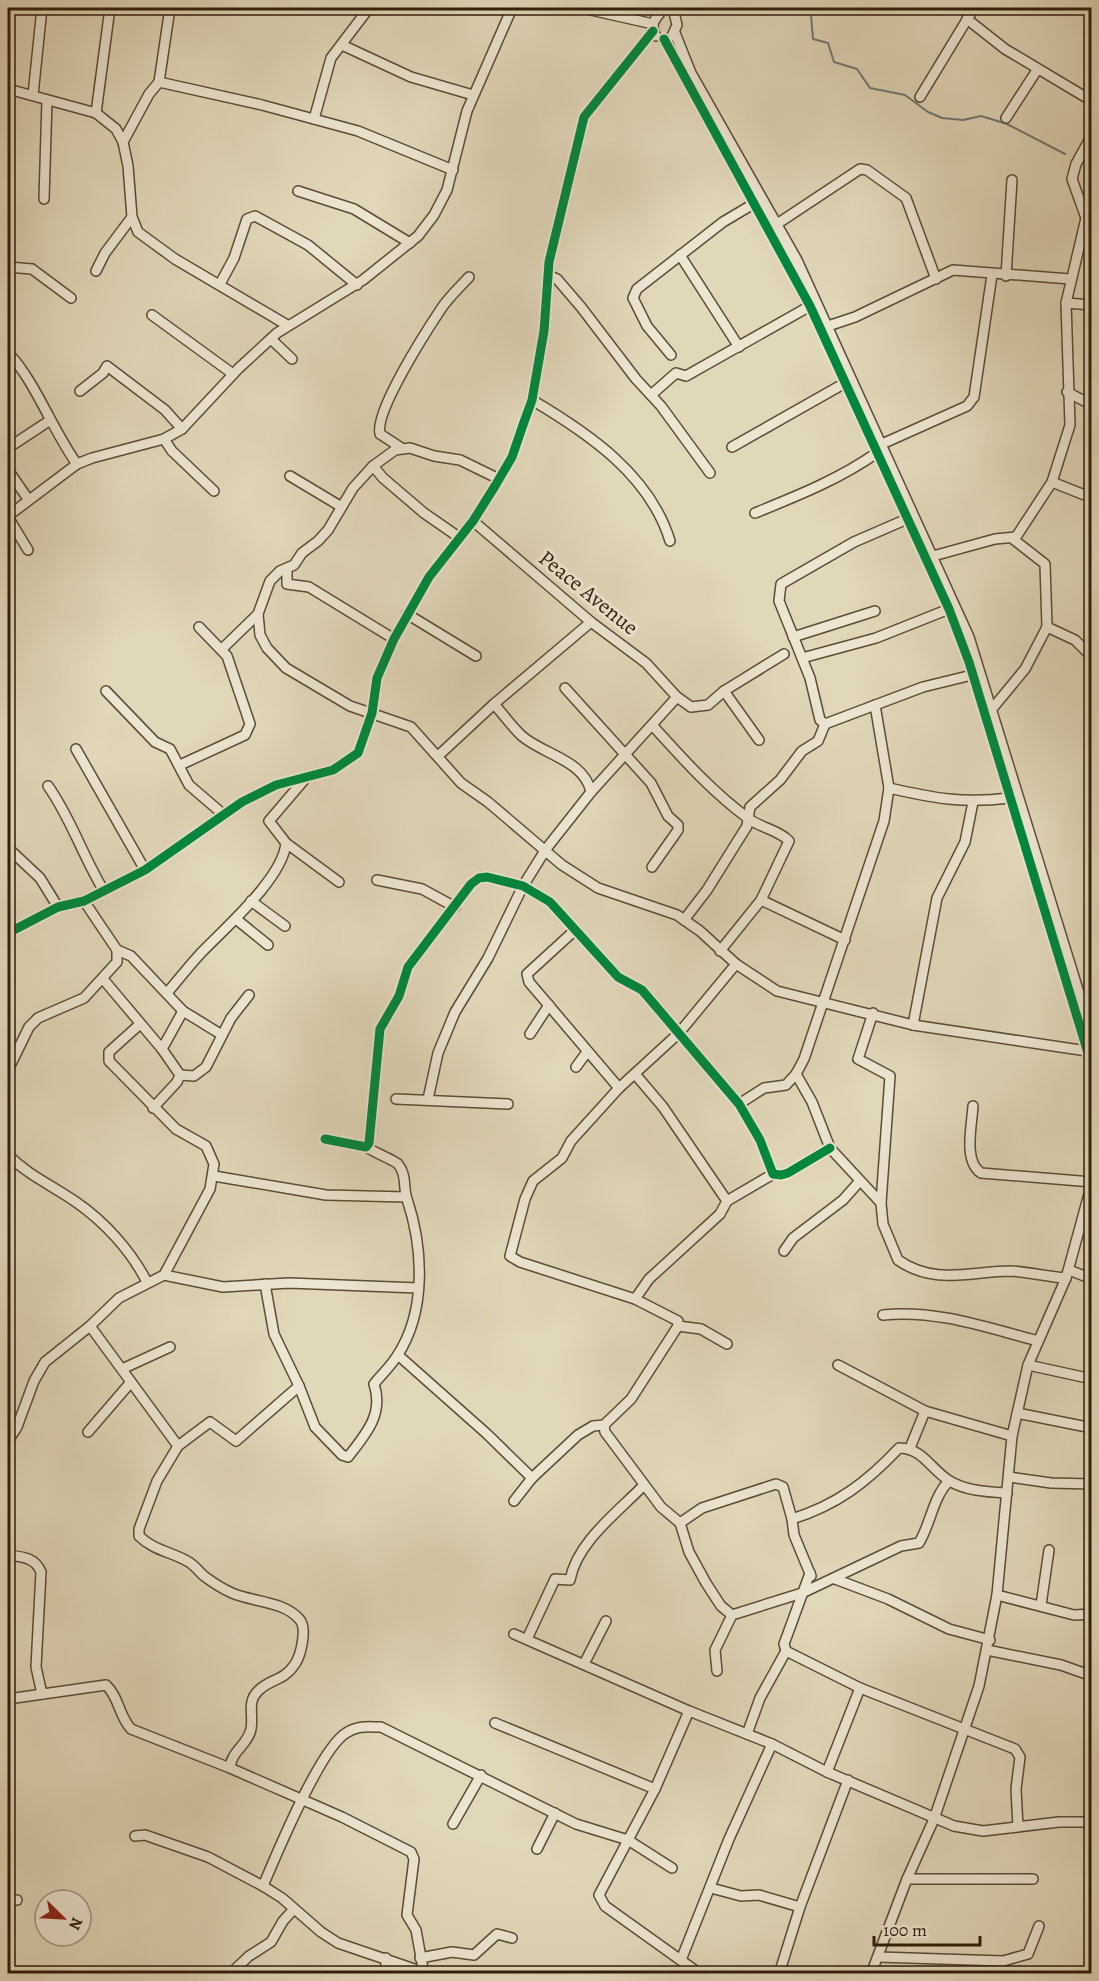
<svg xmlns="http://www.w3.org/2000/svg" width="1099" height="1981" font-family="Alegreya,serif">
<rect width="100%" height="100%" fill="#e1d7b9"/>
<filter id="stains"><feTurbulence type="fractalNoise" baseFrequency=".00333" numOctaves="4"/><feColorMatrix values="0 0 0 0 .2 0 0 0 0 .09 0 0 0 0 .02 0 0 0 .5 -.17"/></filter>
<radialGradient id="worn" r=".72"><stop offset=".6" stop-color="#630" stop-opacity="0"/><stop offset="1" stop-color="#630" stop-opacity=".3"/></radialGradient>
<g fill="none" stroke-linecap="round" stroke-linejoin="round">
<path stroke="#6f7975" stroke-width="2" d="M 802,8 L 811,15 L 813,39 L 828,43 L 834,62 L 857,69 L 870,88 L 905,95 L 928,112 L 942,118 L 963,120 L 981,116 L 1007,124 L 1065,154"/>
<g stroke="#5c4c36" stroke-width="12">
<g id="minor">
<path d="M 170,8 L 159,82 L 262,105 L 358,131 L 453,170"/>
<path d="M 582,8 L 653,24"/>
<path d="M 1090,8 L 1092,9"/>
<path d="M 967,19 L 1005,49 L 1092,101"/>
<path d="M 675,33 L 691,73 L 797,260 L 969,637 L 1092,1035"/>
<path d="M 656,36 C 648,24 657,17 664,8"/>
<path d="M 672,36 L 677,25 L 673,8"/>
<path d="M 664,39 L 810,306 L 949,609 L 969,662 L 1092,1066"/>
<path d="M 342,45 L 411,77 L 473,95"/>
<path d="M 8,89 L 96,113 L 116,129 L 123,142 L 128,166 L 132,217 L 138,232 L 175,259 L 287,325"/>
<path d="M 33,95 L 42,8"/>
<path d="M 920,97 L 974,8"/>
<path d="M 96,113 L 110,8"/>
<path d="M 1006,118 L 1037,70"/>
<path d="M 314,119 L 331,58 L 369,8"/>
<path d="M 123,142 L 149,94 L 159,82"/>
<path d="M 298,191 L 354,209 L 410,243"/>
<path d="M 44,199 L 47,100"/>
<path d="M 777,224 L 860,169 L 867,170 L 906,198 L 936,279"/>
<path d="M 680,255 L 739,347"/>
<path d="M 8,267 L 32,269 L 71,298"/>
<path d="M 96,271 L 105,253 L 132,217"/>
<path d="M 548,275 L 557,279 L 581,307 L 636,379 L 661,406 L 710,473"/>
<path d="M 1006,276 L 1012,180"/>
<path d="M 220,284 L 234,258 L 247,219 L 255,216 L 308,245 L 357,285"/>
<path d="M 1066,303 L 1092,305"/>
<path d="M 152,315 L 233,374"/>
<path d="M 828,326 L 855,317 L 953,270 L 1070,279"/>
<path d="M 271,339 L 292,359"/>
<path d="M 8,353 C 33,377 54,433 77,464"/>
<path d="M 671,355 L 647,326 L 633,298 L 637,289 L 723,222 L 755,203"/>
<path d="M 80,391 L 103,373 L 107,366 L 165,410 L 182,429"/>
<path d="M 1067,392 L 1092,405"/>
<path d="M 651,395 L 676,373 L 686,376 L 810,306"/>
<path d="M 532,400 C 588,433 650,475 670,541"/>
<path d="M 164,439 L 172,451 L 214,491"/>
<path d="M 882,444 L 967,406 L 974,397 L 992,275"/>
<path d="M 400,447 L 380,434 C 374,412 427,330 441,309 C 449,297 460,287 469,277"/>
<path d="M 732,447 L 845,383"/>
<path d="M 8,448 L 49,421"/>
<path d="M 373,466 L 383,478 L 424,513 L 460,538"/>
<path d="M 8,470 L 28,499"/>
<path d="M 290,476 L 340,506"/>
<path d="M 1052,482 L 1092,498"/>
<path d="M 755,513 C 797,496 840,479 878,452"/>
<path d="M 8,516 L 77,464 L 92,458 L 164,439 L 182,429 L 239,368 L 277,333 L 363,280 L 418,236 L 434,215 L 447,190 L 467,111 L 512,8"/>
<path d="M 8,517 L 28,550"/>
<path d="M 907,519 L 854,542 L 781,584 L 779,601 L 810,678 L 820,720 L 825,724 L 923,687 L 972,675"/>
<path d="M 473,521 L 591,622 L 646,663 L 677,697 L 691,707 L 708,705 L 724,691 L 784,654"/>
<path d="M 933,556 L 995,539 L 1016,537 L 1052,482 L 1070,425 L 1066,303 L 1086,218 L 1072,179 L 1076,164 L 1092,135"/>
<path d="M 287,569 L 287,584 L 309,587 L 394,639"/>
<path d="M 258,614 L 260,635 L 267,648 L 286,668 L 350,706 L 411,727 L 461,783 L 488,802 L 562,865 L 598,888 L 677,915 L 700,931 L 736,964 L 777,991 L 913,1025 L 1087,1051"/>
<path d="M 407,614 L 476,656"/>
<path d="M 1047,627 L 1075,640 L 1092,657"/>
<path d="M 793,637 L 875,611"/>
<path d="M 222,649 L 258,614 L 270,581 L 280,571 L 294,565 L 302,553 L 318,541 L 328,530 L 353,488 L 373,466 L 395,450 L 410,448 L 434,456 L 460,460 L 499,479"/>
<path d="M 802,658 L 876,638 L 949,609"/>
<path d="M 565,688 L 651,783 L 668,816 L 678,825 L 678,830 L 652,867"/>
<path d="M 106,691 L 155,742 L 170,749 L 189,785 L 224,815"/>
<path d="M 724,691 L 759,740"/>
<path d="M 494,704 C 503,714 512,727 522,736 C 544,755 584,760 591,792"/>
<path d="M 875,705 L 889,788"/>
<path d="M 992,709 L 1025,669 L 1047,627 L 1045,564 L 1013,539"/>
<path d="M 652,725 C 682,758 712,792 749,819 C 761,828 779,830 789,841 L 761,900 L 720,951"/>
<path d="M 76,749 L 145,870"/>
<path d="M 438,756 L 494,704 L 591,622"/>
<path d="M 180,765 L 245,735 L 250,724 L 227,656 L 199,627"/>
<path d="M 48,786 C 71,818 83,857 104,891"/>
<path d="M 286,843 L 339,882"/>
<path d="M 8,848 L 40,878 L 58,907"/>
<path d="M 377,880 L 422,889 L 455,907"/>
<path d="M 761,900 L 845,940"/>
<path d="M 251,901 L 285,926"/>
<path d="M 236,919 L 268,945"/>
<path d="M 684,920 L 707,890 L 747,826 L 750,807 L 780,780 L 802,751 L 818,741 L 825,724"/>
<path d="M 574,931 L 527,974 L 529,982 L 619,1088"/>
<path d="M 8,933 L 58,907 L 84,901 L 145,870 L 242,802 L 276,785 L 333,770 L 358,753 L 372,713 L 377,678 L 394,639 L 429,577 L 473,521 L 495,486 L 512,457 L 524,422 L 532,400 L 544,331 L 549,262 L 584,117 L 653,31"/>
<path d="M 117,950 L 131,956 L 183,1011 L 222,1035"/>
<path d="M 103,979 L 162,1049 L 180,1075 L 177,1082 L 153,1108"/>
<path d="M 167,993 C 178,980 189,966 201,953 C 225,928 283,878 286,843 L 269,821 L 304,780"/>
<path d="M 873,1013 L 858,1059 L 890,1076 L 881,1203 L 883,1224 L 898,1260 C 935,1286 971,1271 1011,1271 C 1029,1272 1048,1277 1066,1278 L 1092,1183"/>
<path d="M 139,1025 L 109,1052 L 109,1061 L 176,1129 L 206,1146 L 214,1164 L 210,1189 L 164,1275"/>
<path d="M 913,1025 L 937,898 L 965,842 L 973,802"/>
<path d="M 530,1034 L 549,1005"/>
<path d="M 162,1049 L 183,1011"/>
<path d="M 576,1067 L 587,1052"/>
<path d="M 8,1070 L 29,1027 L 38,1018 L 84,998 L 117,962 L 117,950 L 84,901"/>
<path d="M 635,1074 L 663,1107 L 727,1201"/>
<path d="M 796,1074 L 812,1102 L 830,1148 L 881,1203"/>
<path d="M 180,1075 L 194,1076 L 206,1067 L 231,1018 L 249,995"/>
<path d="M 396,1099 L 508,1104"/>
<path d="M 428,1099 L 438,1053 L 455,1012 L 488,958 L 523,886 L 546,849 L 591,792 L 677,697"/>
<path d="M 739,1104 L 764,1088 L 786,1085 L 796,1074 L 804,1059 L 884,821 L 889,788 C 933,798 964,804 1009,798"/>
<path d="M 973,1106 C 972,1125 963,1161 981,1173 L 1092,1182"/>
<path d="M 325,1139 L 366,1147 L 369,1143 L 380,1029 L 399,996 L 408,967 L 471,884 L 479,878 L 487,877 L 523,886 L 550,902 L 618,977 L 642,990 L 739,1104 L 760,1140 L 773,1174 L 781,1175 L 788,1173 L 830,1148"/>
<path d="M 8,1155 C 28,1175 53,1186 76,1202 C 105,1222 131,1251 147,1282"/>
<path d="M 214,1176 L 326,1195 L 406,1197"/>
<path d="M 784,1251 L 793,1238 L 843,1200 L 859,1182"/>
<path d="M 1069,1270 L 1092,1279"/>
<path d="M 265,1284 L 274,1334 L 299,1386 L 315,1427 L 342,1455 L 348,1457 C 366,1434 384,1414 374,1384 C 381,1375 391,1366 397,1356 C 427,1311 423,1247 407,1199 C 403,1188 407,1175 398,1164 C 395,1161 372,1151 366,1147"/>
<path d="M 635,1299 L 649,1279 L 720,1214 L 727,1201 L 773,1174"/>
<path d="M 883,1315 C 935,1309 988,1328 1038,1341"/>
<path d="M 90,1326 L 178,1446 L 157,1481 L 139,1529 L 139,1536 C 153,1550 171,1552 187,1561 C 195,1565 198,1571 204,1576 C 212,1582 223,1589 232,1593 C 252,1602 285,1601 300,1620 C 307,1629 301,1655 295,1664 C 284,1681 272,1678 259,1690 C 246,1702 254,1714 251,1729 C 248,1745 231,1751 230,1768"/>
<path d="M 678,1326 L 678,1321 L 635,1299 L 520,1262 L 510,1256 L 525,1199 L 533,1181 L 562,1158 L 571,1141 L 619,1088 L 679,1033 L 736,964"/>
<path d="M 678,1326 L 701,1329 L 727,1344"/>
<path d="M 398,1355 L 487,1434 L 532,1478"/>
<path d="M 838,1365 L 925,1411 L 1012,1436"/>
<path d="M 1028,1365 L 1092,1379"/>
<path d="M 122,1369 L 170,1347"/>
<path d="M 1017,1413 L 1092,1428"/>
<path d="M 604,1425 L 605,1432 L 661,1507 L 680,1523 L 689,1552 L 706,1583 L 721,1606 L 732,1615"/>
<path d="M 88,1432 L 131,1382"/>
<path d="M 8,1441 L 17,1427 L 34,1381 L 45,1362 L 90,1326 L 119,1298 L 164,1275 L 223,1287 L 289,1283 L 418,1288"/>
<path d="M 178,1446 L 210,1422 L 236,1441 L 299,1386"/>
<path d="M 910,1448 L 925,1411"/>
<path d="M 1009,1477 L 1051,1483 L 1092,1484"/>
<path d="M 514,1501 L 532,1478 L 578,1435 L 593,1426 L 604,1425 L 631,1399 L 678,1326"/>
<path d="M 792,1519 C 837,1505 867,1482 899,1448 C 922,1448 930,1468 948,1480 C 965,1491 988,1492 1007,1493"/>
<path d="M 680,1523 L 702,1508 L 776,1484 L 783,1487 L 792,1519 L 794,1535 L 811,1576"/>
<path d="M 8,1555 C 22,1557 35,1557 41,1572 L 36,1667 L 42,1694"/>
<path d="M 810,1573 L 784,1644 L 786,1651 L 860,1688 L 1015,1749 L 1020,1757 L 1016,1789 L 1018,1827"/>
<path d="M 835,1579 L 888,1599 L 949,1629 L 990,1640"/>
<path d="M 997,1595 L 1074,1615 L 1092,1614"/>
<path d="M 1041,1605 L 1049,1550"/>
<path d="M 514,1634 L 689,1711 L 772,1744 L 827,1772 L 954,1826 L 983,1831 L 1059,1822 L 1092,1822"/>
<path d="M 527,1639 L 555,1579 L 570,1580 C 577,1542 618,1512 644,1485"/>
<path d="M 987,1650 L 1061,1665 L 1092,1676"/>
<path d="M 584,1664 L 606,1621"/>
<path d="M 717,1671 L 715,1650 L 732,1615 L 802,1593 L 901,1546 L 919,1543 C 931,1523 933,1497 949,1481"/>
<path d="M 8,1699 L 106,1685 C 119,1697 119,1716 131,1729 L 230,1768 L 342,1817 L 411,1852 L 414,1859 L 407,1915 L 416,1930 L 424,1974"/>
<path d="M 689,1711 L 655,1789 L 599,1895 L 605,1906 L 700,1974"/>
<path d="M 495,1723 L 655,1789"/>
<path d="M 747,1734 L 760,1698 L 786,1651"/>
<path d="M 827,1772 L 860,1688"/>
<path d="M 453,1824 L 481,1775"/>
<path d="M 135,1836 L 145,1835 L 208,1857 L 263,1886 L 282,1898 L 321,1932 L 338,1943 L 423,1972"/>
<path d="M 537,1849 L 555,1813"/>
<path d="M 907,1879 L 1033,1879"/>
<path d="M 263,1886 C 277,1853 320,1749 346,1733 C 358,1725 368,1727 381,1727 L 576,1824 L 628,1840 L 672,1868"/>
<path d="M 711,1888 L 741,1896 L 759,1895 L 800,1907"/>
<path d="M 8,1900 L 17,1900"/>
<path d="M 878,1957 L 1003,1961 L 1028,1954 L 1039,1926"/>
<path d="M 420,1958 L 452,1952 L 474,1955 L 497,1934 L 512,1938"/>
<path d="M 681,1960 L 729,1839 L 772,1744"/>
<path d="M 230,1974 L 249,1956 L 271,1942 L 283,1921 L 294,1909"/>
<path d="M 386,1974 L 386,1958"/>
<path d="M 779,1974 L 800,1907 L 848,1780"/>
<path d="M 871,1974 L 907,1879 L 934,1819 L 979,1686 L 997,1595 L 1012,1436 L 1028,1365 L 1066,1278"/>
</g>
</g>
<use href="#minor" stroke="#ece5d2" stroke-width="9"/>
<g stroke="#ece5d2" stroke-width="13">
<g id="cycleway">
<path d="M 664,39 L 810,306 L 949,609 L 969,662 L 1092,1066"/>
<path d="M 8,933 L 58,907 L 84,901 L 145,870 L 242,802 L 276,785 L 333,770 L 358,753 L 372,713 L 377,678 L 394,639 L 429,577 L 473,521 L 495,486 L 512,457 L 524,422 L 532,400 L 544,331 L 549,262 L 584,117 L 653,31"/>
<path d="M 325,1139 L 366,1147 L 369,1143 L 380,1029 L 399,996 L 408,967 L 471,884 L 479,878 L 487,877 L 523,886 L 550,902 L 618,977 L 642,990 L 739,1104 L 760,1140 L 773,1174 L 781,1175 L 788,1173 L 830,1148"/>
</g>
</g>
<use href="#cycleway" stroke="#00873e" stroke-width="9"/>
</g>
<g text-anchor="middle" stroke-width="6" stroke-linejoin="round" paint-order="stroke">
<g font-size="22" fill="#2f1e0b" stroke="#ece5d2">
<text transform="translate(589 592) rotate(39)" y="8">Peace Avenue</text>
</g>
</g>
<rect width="1099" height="1981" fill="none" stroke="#e1d7b9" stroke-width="30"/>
<rect x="9" y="9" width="1081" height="1963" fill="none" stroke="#2f1e0b" stroke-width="3"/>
<rect x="15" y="15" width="1069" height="1951" fill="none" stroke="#2f1e0b" stroke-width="1.5"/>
<g transform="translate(63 1918) rotate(114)"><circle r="28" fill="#ece5d2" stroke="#a09582" stroke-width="1.5"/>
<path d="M0-4.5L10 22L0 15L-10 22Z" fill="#8f2418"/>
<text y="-9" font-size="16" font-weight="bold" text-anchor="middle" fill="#2f1e0b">N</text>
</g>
<path d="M874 1936v9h106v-9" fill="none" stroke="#2f1e0b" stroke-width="3"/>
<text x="883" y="1936" font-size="18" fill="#2f1e0b" stroke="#ece5d2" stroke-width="4.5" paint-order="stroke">100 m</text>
<rect width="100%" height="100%" filter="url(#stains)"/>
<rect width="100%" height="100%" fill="url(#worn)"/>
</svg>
